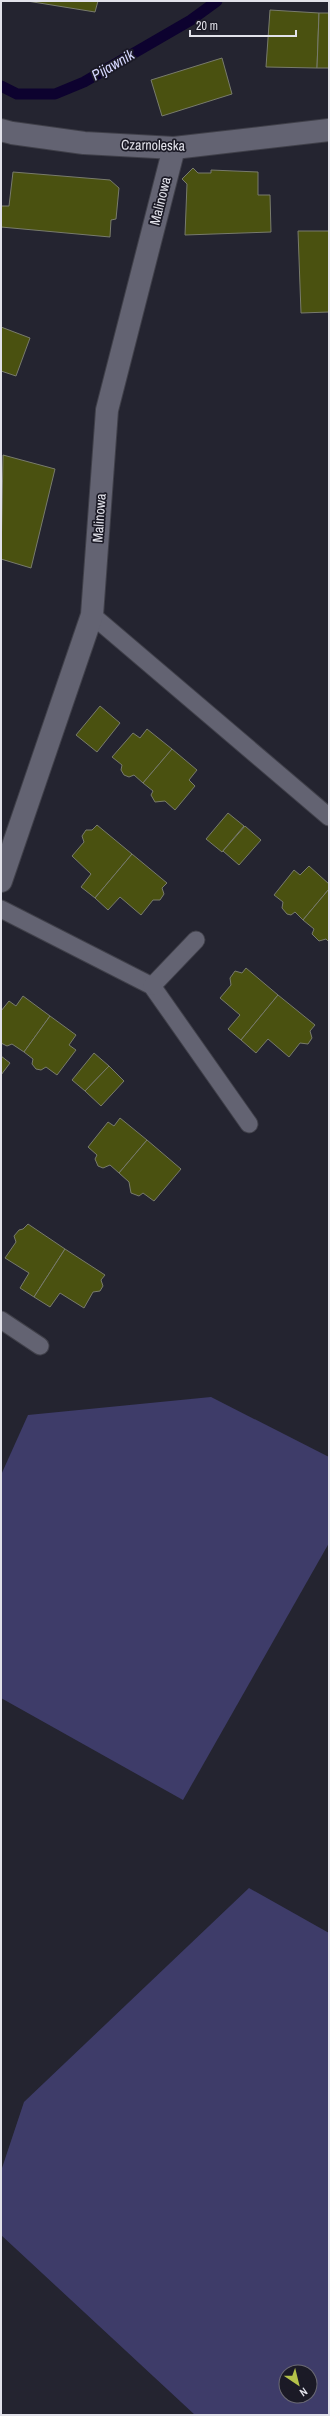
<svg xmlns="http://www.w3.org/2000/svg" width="330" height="2416" font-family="'Archivo Narrow',sans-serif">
<rect width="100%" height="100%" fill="#242430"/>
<g fill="#3e3c69" fill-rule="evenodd">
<path d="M 211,1397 L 329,1457 L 329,1543 L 183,1800 L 1,1698 L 1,1475 L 28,1415 Z"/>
<path d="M 249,1888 L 329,1933 L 329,2415 L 195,2415 L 1,2235 L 1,2171 L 24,2102 ZM 286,2372 L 310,2372 L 310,2396 L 286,2396 Z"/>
</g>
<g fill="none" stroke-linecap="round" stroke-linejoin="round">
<path stroke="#0d022f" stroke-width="11" d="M 1,86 L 17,94 L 55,94 L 84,82 L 191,20 L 217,1"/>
</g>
<g fill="#4a5110" stroke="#787b6c">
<path d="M 27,1 L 98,1 L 95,12 Z"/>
<path d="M 270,10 L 319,13 L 317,68 L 266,67 Z"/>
<path d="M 319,13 L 329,13 L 329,68 L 317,68 Z"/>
<path d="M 222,58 L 232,94 L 162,116 L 151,80 Z"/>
<path d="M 193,168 L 198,173 L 211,173 L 211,170 L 258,172 L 258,195 L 270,195 L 271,232 L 185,235 L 187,184 L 182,179 Z"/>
<path d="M 13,172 L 110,180 L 119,188 L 116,219 L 111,220 L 110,237 L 1,227 L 1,206 L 9,206 Z"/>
<path d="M 298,231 L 329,231 L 329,312 L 301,313 Z"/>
<path d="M 1,327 L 30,338 L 16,376 L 1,371 Z"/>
<path d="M 3,455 L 55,469 L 31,568 L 1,559 Z"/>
<path d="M 100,706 L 120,723 L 97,752 L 76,735 Z"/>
<path d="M 147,729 L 172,749 L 143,783 L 134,775 L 129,777 L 124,775 L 121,770 L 122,765 L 112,757 L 133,733 L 140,738 Z"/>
<path d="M 172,749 L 197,770 L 189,780 L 195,786 L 175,810 L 165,801 L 155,802 L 151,795 L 153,791 L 143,783 Z"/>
<path d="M 228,813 L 244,826 L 222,852 L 206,839 Z"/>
<path d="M 97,825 L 132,854 L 95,898 L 81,887 L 91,874 L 72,856 L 84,842 L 82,836 L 86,830 L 92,830 Z"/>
<path d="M 245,826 L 261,840 L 239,865 L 223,851 Z"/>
<path d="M 132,854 L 167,883 L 162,888 L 164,894 L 160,900 L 153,900 L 141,915 L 120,897 L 108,910 L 95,898 Z"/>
<path d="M 309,866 L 329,884 L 329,889 L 303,920 L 295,912 L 291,915 L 287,914 L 282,908 L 283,902 L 274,895 L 294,870 L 300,875 Z"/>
<path d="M 329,889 L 329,942 L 326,939 L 319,941 L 312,934 L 314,929 L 303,920 Z"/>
<path d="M 246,968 L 278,995 L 241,1040 L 228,1029 L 240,1015 L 220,998 L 231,985 L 230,978 L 235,971 L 242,973 Z"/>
<path d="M 278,995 L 315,1025 L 310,1031 L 312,1038 L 308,1044 L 300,1043 L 289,1057 L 268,1039 L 256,1053 L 241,1040 Z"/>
<path d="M 23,996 L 50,1016 L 24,1052 L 12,1044 L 7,1046 L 1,1043 L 1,1011 L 9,1001 L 16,1006 Z"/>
<path d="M 50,1016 L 76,1035 L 69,1045 L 76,1050 L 57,1075 L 46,1067 L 41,1070 L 36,1069 L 32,1064 L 33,1059 L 24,1052 Z"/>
<path d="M 94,1053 L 109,1066 L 85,1091 L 72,1080 Z"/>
<path d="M 1,1056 L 10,1063 L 1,1075 Z"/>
<path d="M 109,1066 L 124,1081 L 101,1106 L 85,1091 Z"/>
<path d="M 120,1118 L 147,1140 L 119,1173 L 110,1165 L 103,1168 L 98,1166 L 95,1159 L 97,1155 L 88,1147 L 108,1122 L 114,1126 Z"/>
<path d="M 147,1140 L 181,1169 L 154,1201 L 143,1193 L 139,1196 L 131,1193 L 129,1182 L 119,1173 Z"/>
<path d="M 28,1224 L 65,1249 L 34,1297 L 20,1288 L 29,1273 L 5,1258 L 16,1242 L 14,1236 L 19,1230 L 23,1229 Z"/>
<path d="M 65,1249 L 105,1275 L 101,1280 L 103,1286 L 100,1291 L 93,1292 L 84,1308 L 60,1293 L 50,1307 L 34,1297 Z"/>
</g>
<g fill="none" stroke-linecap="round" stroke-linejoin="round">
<g stroke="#40404a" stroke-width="19">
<g id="service">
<path d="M 92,615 L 329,817"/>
<path d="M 1,909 L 152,986 L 249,1124"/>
<path d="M 152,986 L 196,940"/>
<path d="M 1,1320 L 40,1346"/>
</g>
</g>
<g stroke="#40404a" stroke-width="24">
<g id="minor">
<path d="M 1,130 L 12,133 L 84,143 L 174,148 L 329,130"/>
<path d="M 1,881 L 92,615 L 107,410 L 174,148"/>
</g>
</g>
<use href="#service" stroke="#636372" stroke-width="17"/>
<use href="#minor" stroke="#636372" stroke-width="22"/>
</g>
<g text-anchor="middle" stroke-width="3.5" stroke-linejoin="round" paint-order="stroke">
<g font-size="14" fill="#e2e2ea" stroke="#1b1a26">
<text transform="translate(153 145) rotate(1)" y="5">Czarnoleska</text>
<text transform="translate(160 201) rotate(-76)" y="5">Malinowa</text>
<text transform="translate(99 518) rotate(-86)" y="5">Malinowa</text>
</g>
<g font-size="15" font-style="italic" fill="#d6d7fe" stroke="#1b1a26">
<text transform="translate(113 65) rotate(-30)" y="5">Pijawnik</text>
</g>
</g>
<rect width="330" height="2416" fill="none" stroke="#e2e2ea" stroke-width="4"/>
<g transform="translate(298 2384) rotate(145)"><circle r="19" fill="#1b1a26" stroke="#6b6a74"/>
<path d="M0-3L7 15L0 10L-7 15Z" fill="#b4c24a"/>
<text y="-6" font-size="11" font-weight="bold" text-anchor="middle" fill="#e2e2ea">N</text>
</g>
<path d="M190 30v6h106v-6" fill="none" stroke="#e2e2ea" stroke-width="2"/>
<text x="196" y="30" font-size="12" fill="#e2e2ea" stroke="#1b1a26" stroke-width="3" paint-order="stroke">20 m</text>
</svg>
